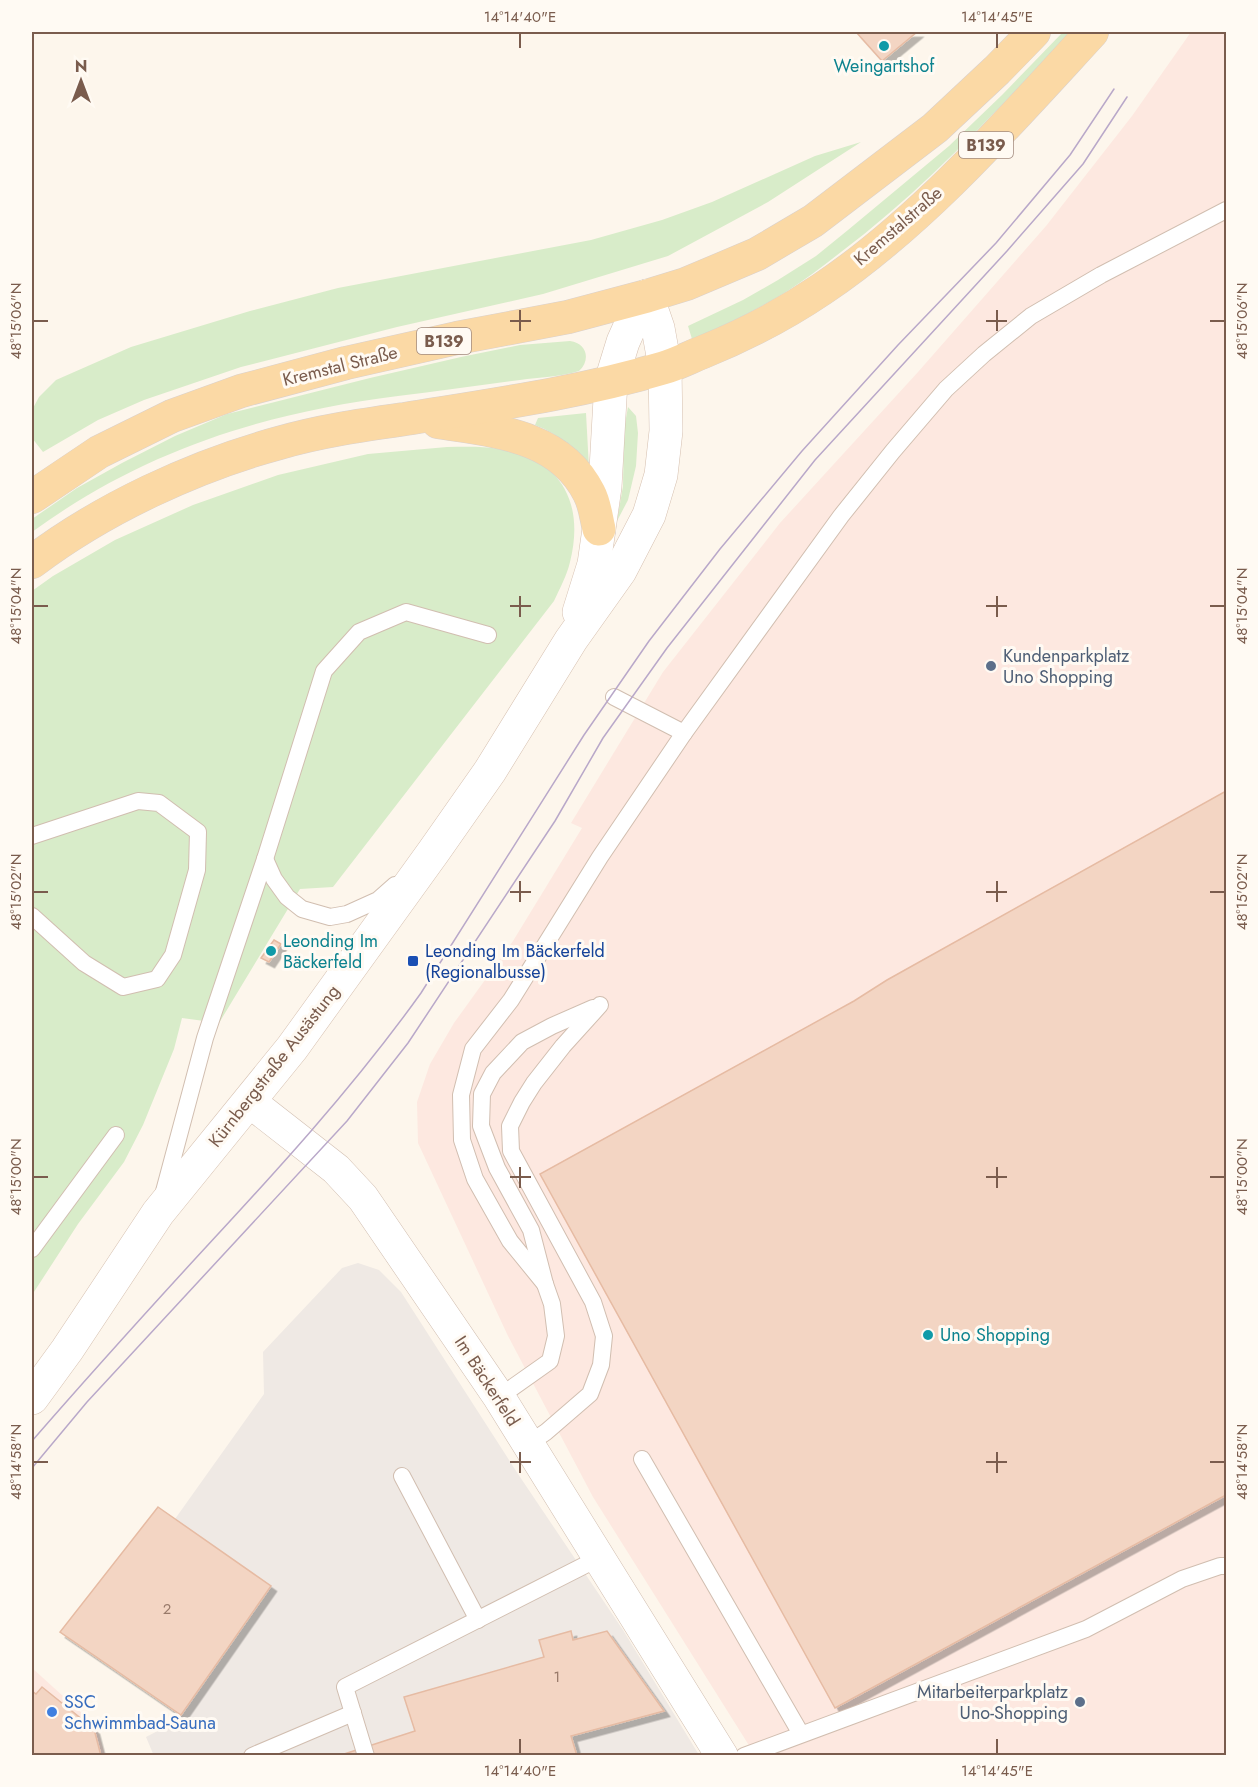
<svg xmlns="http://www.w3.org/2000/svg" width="1258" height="1787" font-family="Jost,sans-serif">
<defs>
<filter id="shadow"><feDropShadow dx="5.5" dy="5.5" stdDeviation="0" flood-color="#0004"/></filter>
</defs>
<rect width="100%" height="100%" fill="#fdf6ec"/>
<g fill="#fde8e0">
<path d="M 1191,32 L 1226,32 L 1226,1755 L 755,1755 L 593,1497 L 508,1336 L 418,1143 L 417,1102 L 430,1064 L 454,1023 L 513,941 L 582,828 L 571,823 L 663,672 L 780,523 L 918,372 L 1046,226 L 1132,116 Z"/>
<path d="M 32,1668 L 96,1726 L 105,1755 L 32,1755 Z"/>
</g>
<path fill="#efe9e4" d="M 358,1263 L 379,1270 L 401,1292 L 518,1474 L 623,1630 L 699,1755 L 154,1756 L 146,1737 L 173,1723 L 181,1715 L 271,1586 L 175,1519 L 264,1394 L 263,1352 L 342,1268 Z"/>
<g fill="#d8ecc9">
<path d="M 1063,32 L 1071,32 C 998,109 926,188 841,252 C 823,266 805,280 786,292 C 756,310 724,326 692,339 L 688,326 L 743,300 L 778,280 L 816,256 L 848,230 L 949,146 L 1002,95 Z"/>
<path d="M 861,142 L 768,202 L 668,256 L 543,294 L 397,327 L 241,367 L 144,400 L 98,420 L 43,452 L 32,438 L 32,410 L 39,397 L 56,380 L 131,347 L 250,311 L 338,288 L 591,240 L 662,220 L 712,202 L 815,156 Z"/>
<path d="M 570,341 C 587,343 591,360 579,371 C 560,377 539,377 520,380 C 480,385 439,391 398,396 C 263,413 143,451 32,532 L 32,519 L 77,488 L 122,463 L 175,436 L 227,414 L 370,378 L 461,357 L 520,345 Z"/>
<path d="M 628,407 L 636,416 L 638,433 L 636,466 L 628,500 L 617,521 L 623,486 L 624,429 Z"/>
<path d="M 586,413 L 589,468 C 571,447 561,435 535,425 L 538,418 Z"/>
<path d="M 447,447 C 464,447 482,446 498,449 C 561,457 585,503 570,562 C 567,575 560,588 554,601 L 333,887 L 300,889 L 219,1023 L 182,1018 L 174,1049 L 143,1125 L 124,1162 L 78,1224 L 32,1295 L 32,591 L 53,576 L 115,540 L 193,505 L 278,475 L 368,454 Z"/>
</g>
<g fill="#f3d5c3" stroke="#e6bba3" stroke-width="1.5" filter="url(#shadow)">
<path d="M 856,32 L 917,32 L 882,61 Z"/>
<path d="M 1226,791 L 1226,1495 L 835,1708 L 540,1174 L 854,1001 L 887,980 Z"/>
<path d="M 274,940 L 281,944 L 269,962 L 261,958 Z"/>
<path d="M 158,1507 L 271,1586 L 181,1715 L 60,1632 Z"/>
<path d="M 571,1631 L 573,1640 L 607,1631 L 664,1711 L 571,1736 L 577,1756 L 338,1756 L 415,1731 L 404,1697 L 544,1657 L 539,1640 Z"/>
<path d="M 42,1687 L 94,1729 L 101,1756 L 32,1756 L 32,1691 L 36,1694 Z"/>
</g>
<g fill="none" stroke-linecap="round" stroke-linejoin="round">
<g stroke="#d1beb0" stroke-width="18">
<g id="lane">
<path d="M 614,697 L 684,733 L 841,516 L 893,451 L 946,389 L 984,354 L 1031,316 L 1101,275 L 1226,210"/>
<path d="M 32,836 L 138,801 L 159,803 L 198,832 L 197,870 L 173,955 L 157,979 L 123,987 L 84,963 L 32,916"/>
<path d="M 265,859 L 274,879 L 287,897 L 302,909 L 330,917 L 347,914 L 378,900 L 395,885"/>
<path d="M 163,1195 L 205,1038 L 265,859 L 324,671 L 359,632 L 406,612 L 488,635"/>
<path d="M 32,1249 L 116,1135"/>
<path d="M 545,1284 L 510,1241 L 475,1179 L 462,1140 L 461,1095 L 473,1049 L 511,1000 L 600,857 L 684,733"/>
<path d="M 499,1397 L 550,1361 L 556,1336 L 552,1304 L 545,1284 L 531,1230 L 497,1168 L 481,1126 L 482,1094 L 493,1073 L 522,1042 L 552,1026 L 593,1008"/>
<path d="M 528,1444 L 546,1432 L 590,1394 L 601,1365 L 604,1336 L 593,1302 L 511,1151 L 510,1126 L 522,1102 L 534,1083 L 563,1046 L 600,1005"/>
<path d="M 642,1459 L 801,1734"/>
<path d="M 402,1476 L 478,1620"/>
<path d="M 252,1756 L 353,1713"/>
<path d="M 366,1756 L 345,1687 L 599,1558"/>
<path d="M 744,1756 L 1086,1629 L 1182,1579 L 1220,1566 L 1226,1566"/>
</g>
</g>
<g stroke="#d1beb0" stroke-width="33">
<path id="street" d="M 249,1101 L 336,1169 L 363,1198 L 499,1397 L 722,1756"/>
</g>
<g stroke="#d6c0b0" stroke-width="34">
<g id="secondary">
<path d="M 579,612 L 594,564 L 605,487 L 611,381 L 623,342 L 636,313 L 647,296"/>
<path d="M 32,1398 L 67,1350 L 158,1213 L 292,1048 L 434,851 L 490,771 L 571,640 L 620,571 L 649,515 L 661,475 L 666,431 L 665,367 L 658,328 L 647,296"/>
</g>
</g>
<g stroke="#dad1cd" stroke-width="34">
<g id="primary">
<path d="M 438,422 C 495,431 560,435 589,493 C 595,504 596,517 599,529"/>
<path d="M 32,497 L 99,452 L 172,416 L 241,391 L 346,363 L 457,338 L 568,317 L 647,296 L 686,284 L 757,254 L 813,221 L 935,128 L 997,70 L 1034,32"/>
<path d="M 32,562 C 102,509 194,466 279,443 C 320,431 363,425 405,419 C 491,405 579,393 663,368 C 677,364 690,357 703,352 C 745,335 785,314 822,289 C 922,222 1011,120 1092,32"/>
</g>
</g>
<use href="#lane" stroke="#fff" stroke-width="16"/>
<use href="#street" stroke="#fff" stroke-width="32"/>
<use href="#secondary" stroke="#fff" stroke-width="33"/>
<use href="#primary" stroke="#fbd9a5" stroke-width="33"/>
<g stroke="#b9a8c9" stroke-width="1.5">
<path d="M 32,1441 C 85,1380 140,1319 195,1259 C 274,1174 353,1088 421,993 L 584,735 L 649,641 L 720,549 L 802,451 L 898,345 L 996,243 L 1070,155 L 1114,89"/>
<path d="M 32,1468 L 87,1402 L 347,1121 L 408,1043 L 555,821 L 603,738 L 667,648 L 815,460 L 1007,251 L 1083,164 L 1127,97"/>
</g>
</g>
<path fill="none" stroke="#7a5c4d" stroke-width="2" d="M 520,33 L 520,48M 997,33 L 997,48M 520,310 L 520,331M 997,310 L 997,331M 33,321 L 48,321M 510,321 L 531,321M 986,321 L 1007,321M 1210,321 L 1225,321M 520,596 L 520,617M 997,596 L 997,617M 33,606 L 48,606M 510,606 L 531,606M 986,606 L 1007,606M 1210,606 L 1225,606M 520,881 L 520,902M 997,881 L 997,902M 33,892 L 48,892M 510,892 L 531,892M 986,892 L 1007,892M 1210,892 L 1225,892M 520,1167 L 520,1188M 997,1167 L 997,1188M 33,1177 L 48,1177M 510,1177 L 531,1177M 986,1177 L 1007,1177M 1210,1177 L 1225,1177M 520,1452 L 520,1473M 997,1452 L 997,1473M 33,1462 L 48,1462M 510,1462 L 531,1462M 986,1462 L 1007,1462M 1210,1462 L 1225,1462M 520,1739 L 520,1754M 997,1739 L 997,1754"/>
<g fill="#0f9aa8" stroke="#fffaf3" stroke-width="2">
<circle cx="884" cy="46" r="6"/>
<circle cx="271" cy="951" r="6"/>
<circle cx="928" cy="1335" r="6"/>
</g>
<g fill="#5c6f8a" stroke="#fffaf3" stroke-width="2">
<circle cx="991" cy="666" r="6"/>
<circle cx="1080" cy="1702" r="6"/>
</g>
<rect fill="#1a4fb4" stroke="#fffaf3" stroke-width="2" x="407" y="955" width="12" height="12" rx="3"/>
<circle fill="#3f7fe0" stroke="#fffaf3" stroke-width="2" cx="52" cy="1712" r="6"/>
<g text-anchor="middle" stroke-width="6" stroke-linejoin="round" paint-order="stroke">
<g font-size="15" fill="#987a6a">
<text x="167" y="1614">2</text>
<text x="557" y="1682">1</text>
</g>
<g fill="#fffaf3" stroke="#a28b7f" stroke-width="1.5">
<rect x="959" y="132" width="54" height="26" rx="4.5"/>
<rect x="417" y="328" width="54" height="26" rx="4.5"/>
</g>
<g font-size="16" font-weight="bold" fill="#7a5c4d">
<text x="986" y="151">B139</text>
<text x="444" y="347">B139</text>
</g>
<g font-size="18" fill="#0d838f" stroke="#fffaf3" text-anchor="start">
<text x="884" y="72" text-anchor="middle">Weingartshof</text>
<text x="283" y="947">Leonding Im<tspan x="283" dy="21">Bäckerfeld</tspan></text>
<text x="940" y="1341">Uno Shopping</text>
</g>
<g font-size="18" fill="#7a5c4d" stroke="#fffaf3">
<text transform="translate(898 226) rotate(-41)" y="6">Kremstalstraße</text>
<text transform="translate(340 366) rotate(-14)" y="6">Kremstal Straße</text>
<text transform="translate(274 1066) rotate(-52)" y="6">Kürnbergstraße Ausästung</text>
<text transform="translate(487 1381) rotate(57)" y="6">Im Bäckerfeld</text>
</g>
<g font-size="18" fill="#4e5e75" stroke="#fffaf3" text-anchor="start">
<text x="1003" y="662">Kundenparkplatz<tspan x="1003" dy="21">Uno Shopping</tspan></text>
<text x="1068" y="1698" text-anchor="end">Mitarbeiterparkplatz<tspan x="1068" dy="21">Uno-Shopping</tspan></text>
</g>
<g font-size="18" fill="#164399" stroke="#fffaf3" text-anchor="start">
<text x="425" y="957">Leonding Im Bäckerfeld<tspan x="425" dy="21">(Regionalbusse)</tspan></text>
</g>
<g font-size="18" fill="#366cbe" stroke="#fffaf3" text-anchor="start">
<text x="64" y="1708">SSC<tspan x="64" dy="21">Schwimmbad-Sauna</tspan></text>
</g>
</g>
<rect width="1258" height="1787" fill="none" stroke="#fffaf3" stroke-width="66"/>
<g transform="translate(81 81)" stroke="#fffaf3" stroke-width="4.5" paint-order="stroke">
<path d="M0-4.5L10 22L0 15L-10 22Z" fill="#7a5c4d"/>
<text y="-9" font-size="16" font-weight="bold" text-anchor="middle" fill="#7a5c4d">N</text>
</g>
<rect x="33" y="33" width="1192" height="1721" fill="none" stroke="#7a5c4d" stroke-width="2"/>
<g font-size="15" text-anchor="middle" fill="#7a5c4d">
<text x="520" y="22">14°14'40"E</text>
<text x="997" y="22">14°14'45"E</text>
<text transform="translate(16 321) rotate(-90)" y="5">48°15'06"N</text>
<text transform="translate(1242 321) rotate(-90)" y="5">48°15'06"N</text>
<text transform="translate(16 606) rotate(-90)" y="5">48°15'04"N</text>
<text transform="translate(1242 606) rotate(-90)" y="5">48°15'04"N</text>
<text transform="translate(16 892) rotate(-90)" y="5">48°15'02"N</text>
<text transform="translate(1242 892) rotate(-90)" y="5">48°15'02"N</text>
<text transform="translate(16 1177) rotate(-90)" y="5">48°15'00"N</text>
<text transform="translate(1242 1177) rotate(-90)" y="5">48°15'00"N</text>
<text transform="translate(16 1462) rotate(-90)" y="5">48°14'58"N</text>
<text transform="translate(1242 1462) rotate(-90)" y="5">48°14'58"N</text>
<text x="520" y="1776">14°14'40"E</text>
<text x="997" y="1776">14°14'45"E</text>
</g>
</svg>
